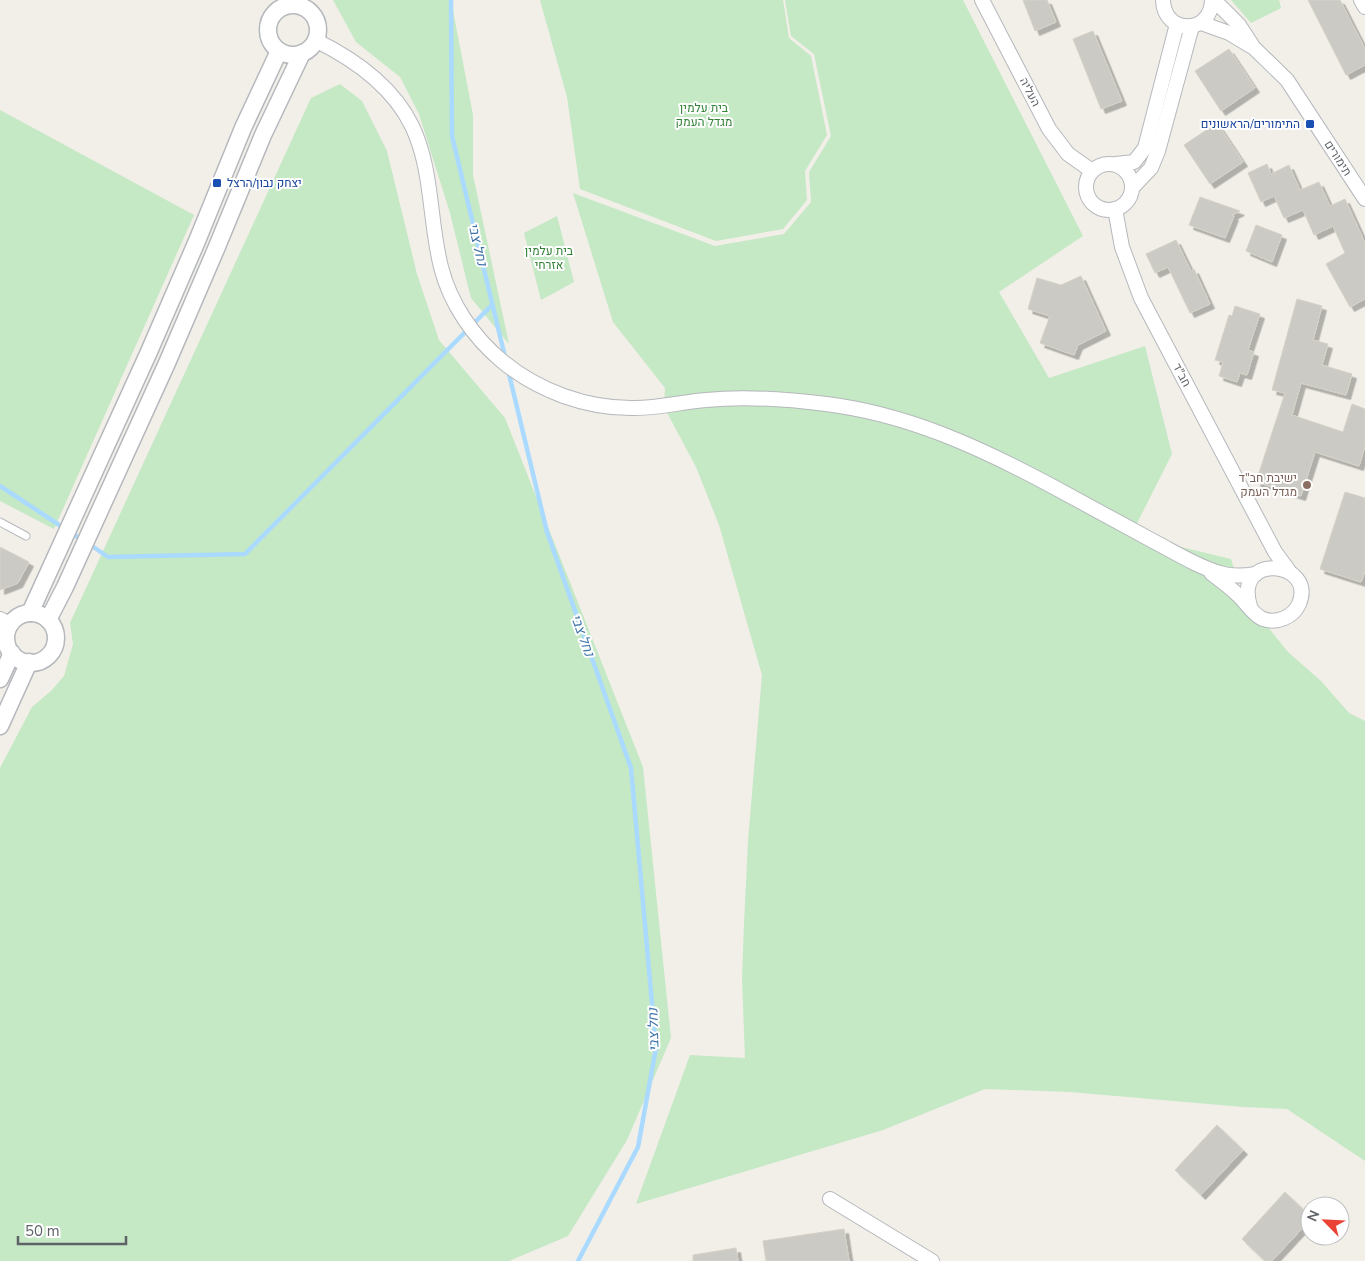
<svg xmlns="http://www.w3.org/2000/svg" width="1365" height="1261" font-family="'Nunito Sans',Heebo,sans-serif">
<defs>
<filter id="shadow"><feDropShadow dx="4.5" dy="4.5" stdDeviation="0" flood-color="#0004"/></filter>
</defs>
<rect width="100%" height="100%" fill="#f1efe8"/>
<g fill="#c5e8c5">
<path d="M 333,0 L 451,0 L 473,115 L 473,175 L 509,344 L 471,298 L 450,213 L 419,114 L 400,77 L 356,42 Z"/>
<path d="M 540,0 L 783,0 L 789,38 L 811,56 L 827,135 L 805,171 L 807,200 L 783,229 L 716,241 L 580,189 L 567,97 Z"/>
<path d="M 785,0 L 963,0 L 1083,236 L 999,292 L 1049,378 L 1145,346 L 1172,454 L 1131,535 L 1231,559 L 1242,595 L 1288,652 L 1321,681 L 1349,713 L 1365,721 L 1365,1161 L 1287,1109 L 1243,1107 L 1070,1092 L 985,1089 L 883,1130 L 636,1204 L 690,1055 L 745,1058 L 742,979 L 744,924 L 748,841 L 762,675 L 719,525 L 696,467 L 664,407 L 665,388 L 613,322 L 573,193 L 715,246 L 784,234 L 811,202 L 809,172 L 831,136 L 814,54 L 791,36 Z"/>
<path d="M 1231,0 L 1279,0 L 1281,8 L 1251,23 Z"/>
<path d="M 340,84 L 362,101 L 387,151 L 417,274 L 439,340 L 505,418 L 643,767 L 671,1038 L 627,1140 L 568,1236 L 509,1261 L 0,1261 L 0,768 L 32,707 L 51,691 L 64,676 L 73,644 L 70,623 L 311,98 Z"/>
<path d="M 0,110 L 194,215 L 54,529 L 0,501 Z"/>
<path d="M 557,216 L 574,282 L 541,300 L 524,233 Z"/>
</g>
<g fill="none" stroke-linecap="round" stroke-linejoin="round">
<g stroke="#aadaff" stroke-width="4.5">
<path d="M 451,0 L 452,136 L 505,357"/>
<path d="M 508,370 L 547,532 L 631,768 L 656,1048 L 638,1147 L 578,1261"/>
<path d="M 0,486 L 82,540"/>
<path d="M 89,544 L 108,557 L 245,554 L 492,305"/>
</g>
</g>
<g fill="#cccac5" stroke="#d6d1c6" filter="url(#shadow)">
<path d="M 1023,0 L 1047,0 L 1056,22 L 1035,31 Z"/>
<path d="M 1308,0 L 1340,0 L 1365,49 L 1365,65 L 1346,75 Z"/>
<path d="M 1093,31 L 1122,101 L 1101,109 L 1073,39 Z"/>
<path d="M 1229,49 L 1255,88 L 1221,111 L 1195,71 Z"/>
<path d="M 1217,123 L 1243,162 L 1210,184 L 1184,145 Z"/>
<path d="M 1267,164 L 1271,174 L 1289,165 L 1300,190 L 1319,182 L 1330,206 L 1345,199 L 1365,243 L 1365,299 L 1350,307 L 1326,264 L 1345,253 L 1333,226 L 1314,235 L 1303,210 L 1284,218 L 1274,196 L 1261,202 L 1248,173 Z"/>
<path d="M 1200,197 L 1240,211 L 1232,215 L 1234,216 L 1225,238 L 1189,225 Z"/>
<path d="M 1256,225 L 1282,235 L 1272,262 L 1246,251 Z"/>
<path d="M 1176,240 L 1191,271 L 1194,269 L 1210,304 L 1190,313 L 1168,267 L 1155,273 L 1146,254 Z"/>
<path d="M 1081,276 L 1106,331 L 1078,345 L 1074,355 L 1040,343 L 1050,316 L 1028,309 L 1037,278 L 1061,285 Z"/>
<path d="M 1297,299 L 1322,306 L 1313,340 L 1328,344 L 1322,365 L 1352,374 L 1346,395 L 1301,383 L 1292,415 L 1343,432 L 1352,404 L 1365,409 L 1365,446 L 1359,466 L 1315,452 L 1301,496 L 1256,482 L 1285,393 L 1272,390 Z"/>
<path d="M 1235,306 L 1260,314 L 1248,350 L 1254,352 L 1247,375 L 1240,373 L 1237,382 L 1219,376 L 1223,362 L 1215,360 L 1229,315 L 1232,316 Z"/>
<path d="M 1345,492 L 1365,498 L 1365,571 L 1361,582 L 1320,569 Z"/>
<path d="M 0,547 L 29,562 L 18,583 L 0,590 Z"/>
<path d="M 1217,1125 L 1243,1150 L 1201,1195 L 1175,1170 Z"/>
<path d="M 1285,1192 L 1310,1216 L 1310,1220 L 1272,1261 L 1265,1261 L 1242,1239 Z"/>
<path d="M 844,1229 L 849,1261 L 766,1261 L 763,1241 Z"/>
<path d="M 736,1248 L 738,1261 L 693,1261 L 693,1255 Z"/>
</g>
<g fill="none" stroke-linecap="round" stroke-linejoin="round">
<g stroke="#b5b8bc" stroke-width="9">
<path id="service" d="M 0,522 L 26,536"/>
</g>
<g stroke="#b5b8bc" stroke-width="16">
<g id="minor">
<path d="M 982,0 L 1049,129 L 1068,154 L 1092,171"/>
<path d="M 1163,0 C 1164,35 1211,35 1212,0"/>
<path d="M 1214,0 L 1239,25 L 1252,45"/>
<path d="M 1361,0 L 1365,7"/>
<path d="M 1201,23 L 1229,33 L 1254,48 L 1287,80 L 1365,199"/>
<path d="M 315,40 C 354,59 393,87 412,126 C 433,170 429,220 441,267 C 450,303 473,337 502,361 C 538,391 587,409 635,408 C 659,408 682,402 706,400 C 746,396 786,399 826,404 C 907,414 979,447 1050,485 C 1085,504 1120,523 1155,542 C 1176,553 1198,567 1220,573 C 1232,577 1244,576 1256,574"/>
<path d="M 1116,164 L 1134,162 L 1145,148 L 1177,24"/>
<circle cx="1109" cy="187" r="23"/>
<path d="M 1132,188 L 1151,168 L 1158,151 L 1192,26"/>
<path d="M 1115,209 L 1122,247 L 1141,298 L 1275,552 L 1289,571"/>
<path d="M 1211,573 C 1220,580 1230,587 1238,595 C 1246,602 1253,615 1263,619 C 1277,624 1293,617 1299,604 C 1317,561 1233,551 1250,606"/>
<path d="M 0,619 L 11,625"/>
<path d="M 830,1199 L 932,1261"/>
</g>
</g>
<g stroke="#b5b8bc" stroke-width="19">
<g id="tertiary">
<circle cx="293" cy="30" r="25"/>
<path d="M 30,613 L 148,354 L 197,241 L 243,128 L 279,51"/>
<circle cx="31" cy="638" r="25"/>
<path d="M 48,620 L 65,587 L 167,363 L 216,249 L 263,135 L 302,53"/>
<path d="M 0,679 L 12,653"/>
<path d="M 0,726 L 29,662"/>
</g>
</g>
<use href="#service" stroke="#fff" stroke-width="7"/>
<use href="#minor" stroke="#fff" stroke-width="14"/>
<use href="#tertiary" stroke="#fff" stroke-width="16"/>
</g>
<g fill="#1a4fb4" stroke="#fff" stroke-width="2">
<rect x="1305" y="119" width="10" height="10" rx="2.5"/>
<rect x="212" y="178" width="10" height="10" rx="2.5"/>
</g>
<circle fill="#8d6e63" stroke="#fff" stroke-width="2" cx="1307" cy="485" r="5"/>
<g text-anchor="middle" stroke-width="4" stroke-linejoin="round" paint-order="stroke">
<g font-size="12" fill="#5f6368" stroke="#fff">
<text transform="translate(1030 92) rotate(63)" y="4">העליה</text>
<text transform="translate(1338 158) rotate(57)" y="4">תימורים</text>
<text transform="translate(1182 375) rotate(62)" y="4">חב"ד</text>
</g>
<g font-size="12" fill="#348238" stroke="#fff">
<text x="704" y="112">בית עלמין<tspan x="704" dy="14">מגדל העמק</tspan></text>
<text x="549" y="255">בית עלמין<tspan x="549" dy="14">אזרחי</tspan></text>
</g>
<g font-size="12" fill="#164399" stroke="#fff" text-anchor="end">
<text x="1300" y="128">התימורים/הראשונים</text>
<text x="227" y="187" text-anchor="start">יצחק נבון/הרצל</text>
</g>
<g font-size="12" fill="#785e54" stroke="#fff" text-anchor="end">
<text x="1297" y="482">ישיבת חב"ד<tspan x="1297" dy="14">מגדל העמק</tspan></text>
</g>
<g font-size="14" font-style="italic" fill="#4174aa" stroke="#fff">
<text transform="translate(478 244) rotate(77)" y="5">נחל צבי</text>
<text transform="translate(583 635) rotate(70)" y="5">נחל צבי</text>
<text transform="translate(653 1030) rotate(-92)" y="5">נחל צבי</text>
</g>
</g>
<g transform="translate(1325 1221) rotate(294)"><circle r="24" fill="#ffffff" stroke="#bfc1c3"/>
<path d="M0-4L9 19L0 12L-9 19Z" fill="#ea4335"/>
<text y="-8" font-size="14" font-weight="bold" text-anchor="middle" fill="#5f6368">N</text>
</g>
<path d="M18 1236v8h108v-8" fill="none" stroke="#5f6368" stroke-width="2.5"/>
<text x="25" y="1236" font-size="15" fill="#5f6368" stroke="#ffffff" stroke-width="4" paint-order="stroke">50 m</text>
</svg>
